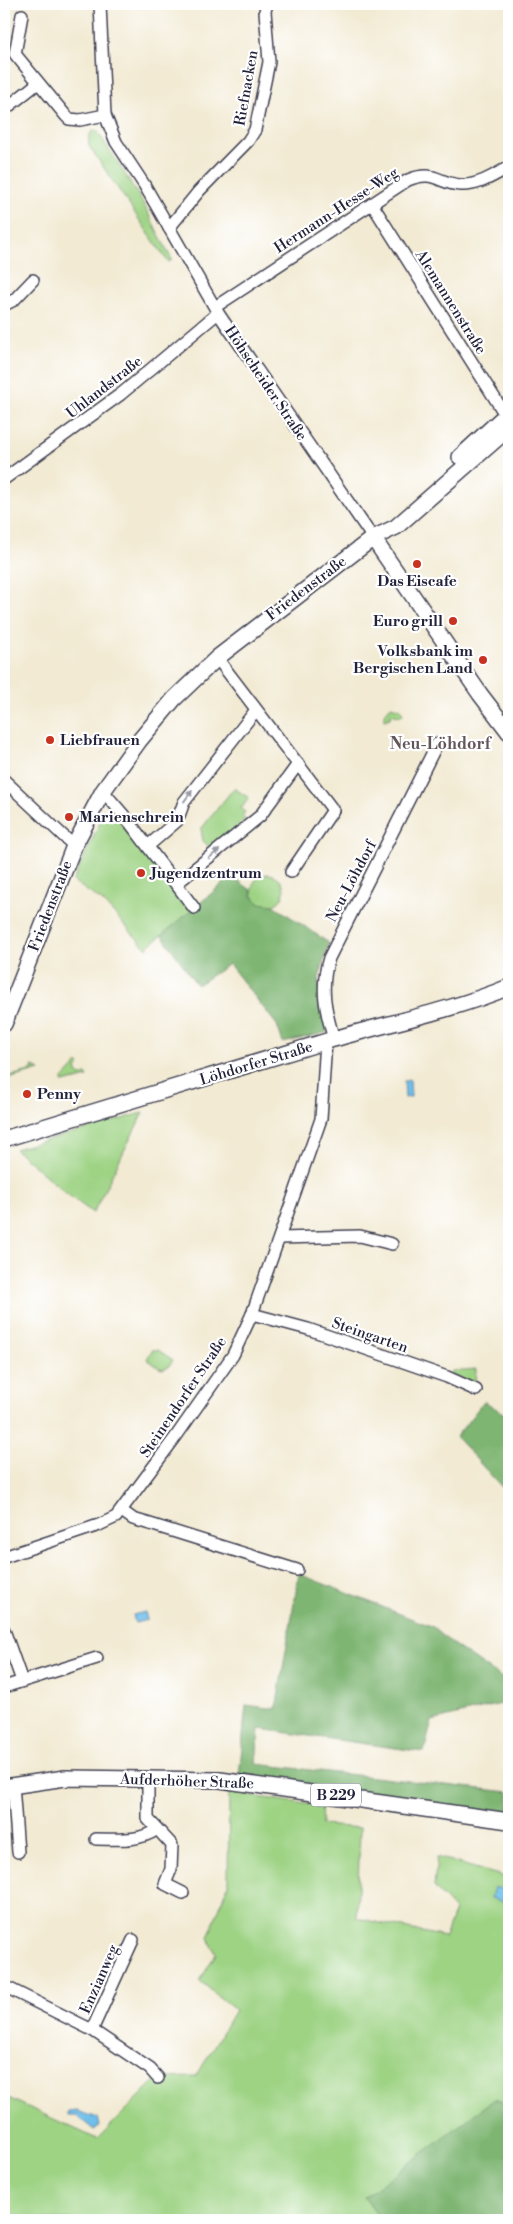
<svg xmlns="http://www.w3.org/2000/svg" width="513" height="2224" font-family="'Libre Bodoni',serif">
<rect width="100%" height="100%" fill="#fff"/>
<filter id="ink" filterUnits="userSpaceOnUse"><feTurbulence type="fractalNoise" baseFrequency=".02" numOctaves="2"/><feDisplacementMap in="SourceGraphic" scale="10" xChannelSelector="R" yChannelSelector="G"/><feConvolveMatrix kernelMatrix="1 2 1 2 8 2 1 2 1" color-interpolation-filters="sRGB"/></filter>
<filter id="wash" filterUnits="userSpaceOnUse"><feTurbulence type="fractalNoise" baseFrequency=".0096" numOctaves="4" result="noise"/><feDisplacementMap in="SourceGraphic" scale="20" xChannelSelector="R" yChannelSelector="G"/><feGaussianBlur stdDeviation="1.12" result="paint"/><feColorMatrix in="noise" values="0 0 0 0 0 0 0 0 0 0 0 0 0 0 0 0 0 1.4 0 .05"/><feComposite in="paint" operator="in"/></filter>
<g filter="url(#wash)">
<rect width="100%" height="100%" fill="#f2ead3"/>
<g fill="#9ed384" stroke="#607a60">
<path d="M 95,130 L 98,132 L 142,201 L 172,260 L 168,262 L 89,146 C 88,139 88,133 95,130 Z"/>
<path d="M 391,706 L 401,709 L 403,715 L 398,716 L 391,714 L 390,718 L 384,720 L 384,714 Z"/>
<path d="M 234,788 L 249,798 L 241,809 L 245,812 L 242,816 L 245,819 L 212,850 L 203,841 L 201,829 Z"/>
<path d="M 111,808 L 121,821 L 121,825 L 129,828 L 192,911 L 146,948 L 103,902 L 73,881 L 103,816 Z"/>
<circle cx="268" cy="890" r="16"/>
<path d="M 78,1063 L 80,1065 L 76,1069 L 80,1076 L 86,1074 L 88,1077 L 63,1083 L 62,1080 Z"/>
<path d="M 32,1066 L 40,1070 L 4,1080 L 4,1078 L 33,1070 Z"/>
<path d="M 143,1113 L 93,1213 L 67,1194 L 15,1149 Z"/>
<path d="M 152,1350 L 158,1350 L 173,1360 L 168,1367 L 161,1369 L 147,1359 Z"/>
<path d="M 476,1369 L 475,1385 L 451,1375 L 452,1371 Z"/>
<path d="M 229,1793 L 321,1806 L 322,1825 L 360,1828 L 357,1918 L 445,1937 L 455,1910 L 434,1887 L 437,1857 L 509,1878 L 509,2105 L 381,2220 L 4,2220 L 4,2096 L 97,2139 L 158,2078 L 196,2077 L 235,2010 L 200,1981 L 216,1953 L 208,1938 L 228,1885 Z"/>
</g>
<g fill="#7eb572" stroke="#506c56">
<path d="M 232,876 L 251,890 L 252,896 L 259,903 L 273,905 L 329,943 L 318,981 L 328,1032 L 283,1043 L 277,1025 L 229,964 L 197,985 L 162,935 Z"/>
<path d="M 484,1401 L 509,1417 L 509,1495 L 456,1437 Z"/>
<path d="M 299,1574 L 433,1627 L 451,1643 L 509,1683 L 509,1702 L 432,1721 L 424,1752 L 259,1729 L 256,1764 L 509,1792 L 509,1816 L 239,1777 L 246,1705 L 276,1709 Z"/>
<path d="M 495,2099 L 509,2105 L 509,2220 L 381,2220 L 364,2197 Z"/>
</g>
<g fill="#70c0eb" stroke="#497193">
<path d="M 410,1080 L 411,1097 L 405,1098 L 404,1081 Z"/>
<path d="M 145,1612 L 147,1620 L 135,1623 L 133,1615 Z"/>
<path d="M 494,1887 L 507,1891 L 503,1902 L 491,1898 Z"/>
<path d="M 77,2111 L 98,2118 L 100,2126 L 94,2130 L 77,2116 L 68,2116 L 68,2112 Z"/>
</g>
</g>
<g filter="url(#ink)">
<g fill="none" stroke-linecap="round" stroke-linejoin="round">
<g stroke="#414052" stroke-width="14">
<g id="minor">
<path d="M 100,4 L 105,115 L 116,142 L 145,186 L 218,313 L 373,538"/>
<path d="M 22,15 L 15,54 L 66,116 L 69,119 L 80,120 L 105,115"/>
<path d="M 4,110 L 38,83"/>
<path d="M 372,204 L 506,416"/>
<path d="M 169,228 L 199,191 L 248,141 L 255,130 L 269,62 L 265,11 L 267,4"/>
<path d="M 4,305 L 14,300 L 33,280"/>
<path d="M 215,307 L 408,180 C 435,169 438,184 461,185 C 478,186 495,175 509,167"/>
<path d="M 4,479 L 121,394 L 218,313"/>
<path d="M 217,658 L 333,810 L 291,872"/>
<path d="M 4,780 L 74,846"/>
<path d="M 103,791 L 127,819 L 194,908"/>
<path d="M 148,846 L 177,821 L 184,802 L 256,710"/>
<path d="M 176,884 L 260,816 L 298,764"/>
<path d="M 334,1039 C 325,1010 320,987 329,958 L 437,744"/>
<path d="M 280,1238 L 360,1236 L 392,1244"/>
<path d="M 252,1314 L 308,1329 L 447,1377 L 476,1390"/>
<path d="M 122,1511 L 133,1519 L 150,1524 L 297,1570"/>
<path d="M 4,1557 L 99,1525 L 116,1517 L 177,1435 L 233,1355 L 252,1314 L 321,1119 L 326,1041"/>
<path d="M 4,1630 L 22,1681"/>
<path d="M 4,1687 L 97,1658"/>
<path d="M 148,1778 L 148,1819 L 172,1845 L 171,1869 L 165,1884 L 183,1893"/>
<path d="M 13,1785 L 18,1852"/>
<path d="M 96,1839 C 118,1839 138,1842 156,1830"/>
<path d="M 4,1986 L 92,2030 L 150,2069 L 158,2078"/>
<path d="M 92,2030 L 133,1940"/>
</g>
</g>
<g stroke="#414052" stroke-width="18">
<g id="major">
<path d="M 460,457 L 509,412"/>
<path d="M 373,538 L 480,694 L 509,732"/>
<path d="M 4,1024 L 74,846 L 103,791 L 139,741 L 174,699 L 217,658 L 373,538 L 396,527 L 509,428"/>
<path d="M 4,1139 C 112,1107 219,1073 327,1041 C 388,1023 451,1011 509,987"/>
<path d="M 4,1787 L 65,1778 L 220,1780 L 509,1821"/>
</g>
</g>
<use href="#minor" stroke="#fff" stroke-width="11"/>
<use href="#major" stroke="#fff" stroke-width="15"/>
</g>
<defs><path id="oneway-solid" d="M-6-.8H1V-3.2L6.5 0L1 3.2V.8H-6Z" transform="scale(1.25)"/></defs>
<g fill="#9c9ca7">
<use href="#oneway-solid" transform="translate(188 796) rotate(-54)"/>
<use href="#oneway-solid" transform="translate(214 854) rotate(-39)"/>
</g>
</g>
<g fill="#c8321e" stroke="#fff" stroke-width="2">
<circle cx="417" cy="564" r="5"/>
<circle cx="453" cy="621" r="5"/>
<circle cx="483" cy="660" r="5"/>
<circle cx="50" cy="740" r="5"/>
<circle cx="69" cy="817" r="5"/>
<circle cx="141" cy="873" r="5"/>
<circle cx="27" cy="1094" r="5"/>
</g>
<g text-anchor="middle" stroke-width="4.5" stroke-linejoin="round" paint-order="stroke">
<rect fill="#fff" stroke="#646476" stroke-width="1" x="311" y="1783.5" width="50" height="23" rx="4"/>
<g font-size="14" font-weight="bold" fill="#22223b">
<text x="336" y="1800">B 229</text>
</g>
<g font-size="15" fill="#22223b" stroke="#fff">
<text transform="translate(246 88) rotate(-80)" y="5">Riefnacken</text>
<text transform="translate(336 210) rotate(-33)" y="5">Hermann-Hesse-Weg</text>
<text transform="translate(451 302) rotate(58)" y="5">Alemannenstraße</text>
<text transform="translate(266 383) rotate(56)" y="5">Höhscheider Straße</text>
<text transform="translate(104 387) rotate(-38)" y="5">Uhlandstraße</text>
<text transform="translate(306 588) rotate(-37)" y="5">Friedenstraße</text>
<text transform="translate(351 881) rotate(-62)" y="5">Neu-Löhdorf</text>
<text transform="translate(50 906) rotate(-69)" y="5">Friedenstraße</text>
<text transform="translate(256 1063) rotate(-17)" y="5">Löhdorfer Straße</text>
<text transform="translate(370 1335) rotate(19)" y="5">Steingarten</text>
<text transform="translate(183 1397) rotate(-56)" y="5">Steinendorfer Straße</text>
<text transform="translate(187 1781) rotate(2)" y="5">Aufderhöher Straße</text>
<text transform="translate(99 1979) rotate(-66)" y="5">Enzianweg</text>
</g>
<g font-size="15" font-weight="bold" fill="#22223b" stroke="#fff" text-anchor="start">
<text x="417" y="586" text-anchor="middle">Das Eiscafe</text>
<text x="443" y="626" text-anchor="end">Euro grill</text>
<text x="473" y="656" text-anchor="end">Volksbank im<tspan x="473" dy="17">Bergischen Land</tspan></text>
<text x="60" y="745">Liebfrauen</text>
<text x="79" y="822">Marienschrein</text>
<text x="151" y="878">Jugendzentrum</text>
<text x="37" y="1099">Penny</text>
</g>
<g font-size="16" font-weight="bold" fill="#62565a" stroke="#fff">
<text x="440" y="749">Neu-Löhdorf</text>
</g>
</g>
<rect width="513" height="2224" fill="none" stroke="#fff" stroke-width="20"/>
</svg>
